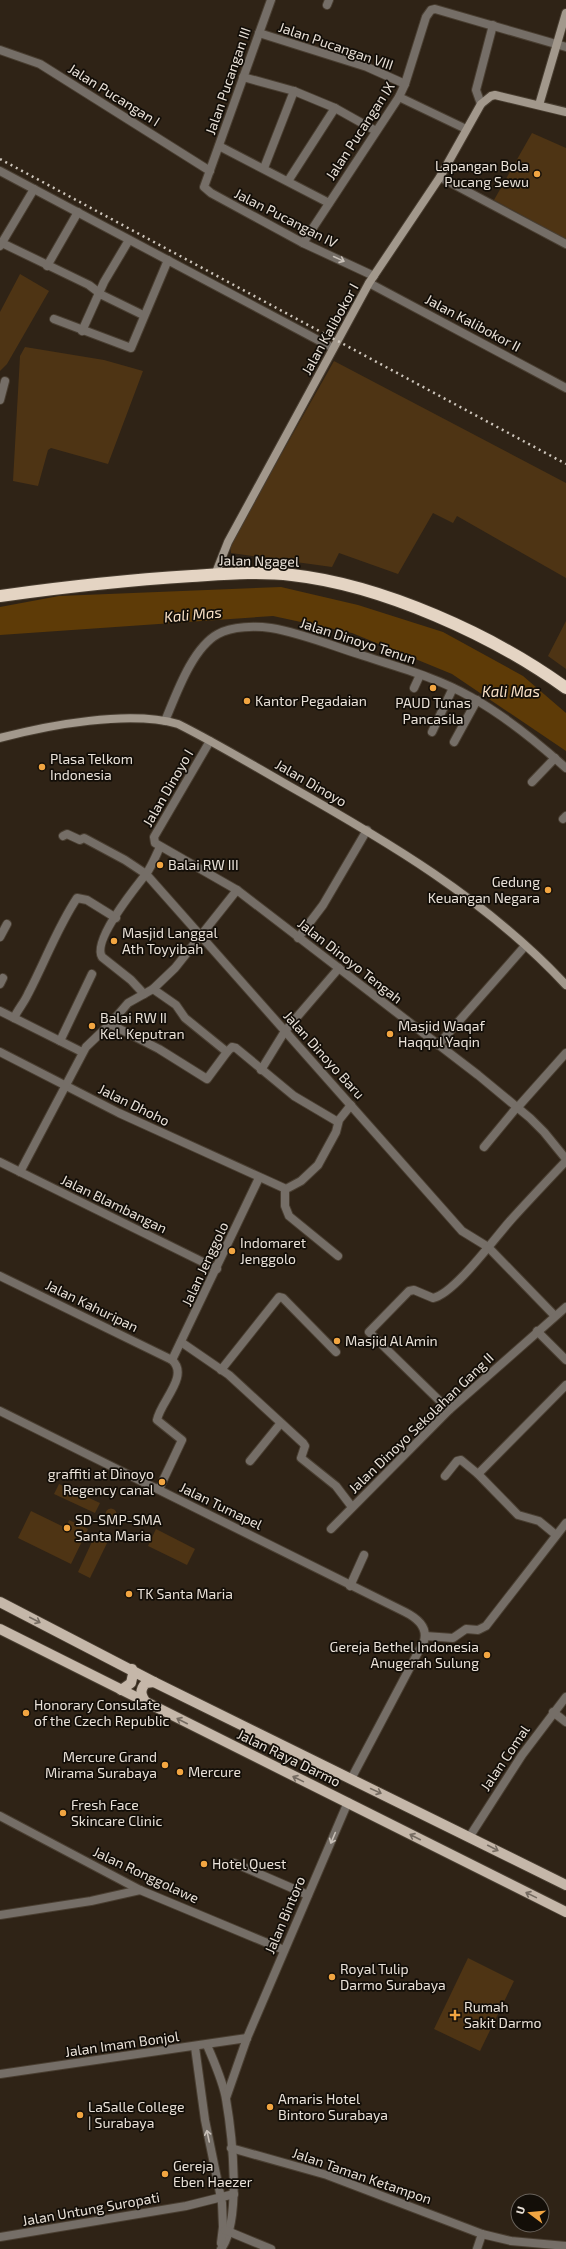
<svg xmlns="http://www.w3.org/2000/svg" width="566" height="2249" font-family="'Exo 2',sans-serif">
<rect width="100%" height="100%" fill="#2f2316"/>
<g fill="#4e3414">
<path d="M 532,133 L 566,148 L 566,239 L 494,200 Z"/>
<path d="M 20,274 L 49,291 L 7,364 L 0,371 L 0,312 Z"/>
<path d="M 25,347 L 104,360 L 143,371 L 108,464 L 51,448 L 48,450 L 38,486 L 13,481 L 20,356 Z"/>
<path d="M 334,361 L 566,483 L 566,578 L 457,516 L 453,523 L 433,513 L 398,574 L 339,553 L 332,567 L 231,553 L 230,545 Z"/>
<path d="M 566,621 L 566,669 L 548,656 Z"/>
<path d="M 59,1484 L 100,1503 L 95,1513 L 54,1494 Z"/>
<circle cx="111" cy="1514" r="5.5"/>
<path d="M 31,1511 L 66,1528 L 69,1520 L 88,1529 L 71,1564 L 18,1538 Z"/>
<path d="M 156,1529 L 195,1549 L 187,1565 L 148,1546 Z"/>
<path d="M 96,1533 L 109,1539 L 90,1578 L 78,1572 Z"/>
<path d="M 468,1958 L 514,1981 L 480,2051 L 434,2029 Z"/>
</g>
<path fill="#5e3b07" d="M 281,587 L 358,605 L 443,632 L 523,676 L 566,713 L 566,751 L 452,674 L 352,633 L 273,616 L 0,635 L 0,607 L 59,596 Z"/>
<g fill="none" stroke-linecap="round" stroke-linejoin="round">
<g stroke="#493e31" stroke-width="10">
<g id="street">
<path d="M 271,0 L 204,187 L 211,193 L 303,243 L 374,276"/>
<path d="M 327,5 L 329,0"/>
<path d="M 259,33 L 367,67 L 405,84"/>
<path d="M 0,50 L 40,64 L 210,171"/>
<path d="M 243,77 L 294,91 L 335,108 L 376,131"/>
<path d="M 399,97 L 466,129"/>
<path d="M 481,104 L 476,90 L 493,25"/>
<path d="M 219,146 L 329,203"/>
<path d="M 264,168 L 294,91"/>
<path d="M 0,171 L 333,348"/>
<path d="M 440,177 L 566,244"/>
<path d="M 288,181 L 335,108"/>
<path d="M 0,242 L 89,285 L 102,295 L 143,315"/>
<path d="M 303,243 L 399,97 L 405,84 L 426,17 L 431,10 L 435,9 L 566,47"/>
<path d="M 0,246 L 34,189"/>
<path d="M 47,266 L 78,212"/>
<path d="M 369,283 L 566,388"/>
<path d="M 54,319 L 131,348 L 168,260"/>
<path d="M 82,331 L 104,282 L 129,240"/>
<path d="M 0,400 L 5,381"/>
<path d="M 414,688 L 420,675"/>
<path d="M 165,721 C 176,695 192,648 218,634 C 232,626 256,626 271,628 C 301,633 330,645 358,654 C 397,667 436,677 471,697 C 505,716 537,742 566,768"/>
<path d="M 432,732 L 453,688"/>
<path d="M 210,741 L 154,837 L 155,843 L 237,890 L 478,1075 L 530,1118 L 544,1132 L 566,1159"/>
<path d="M 454,742 L 477,700"/>
<path d="M 532,782 L 555,758"/>
<path d="M 563,819 L 566,816"/>
<path d="M 63,836 L 67,834 L 80,840 L 84,838 L 125,860 L 146,874 L 462,1231 L 488,1247 L 554,1315"/>
<path d="M 0,937 L 7,924"/>
<path d="M 298,938 L 323,905 L 367,830"/>
<path d="M 0,984 L 3,978"/>
<path d="M 153,989 L 176,1005 L 185,1018 L 227,1052 L 232,1047 L 236,1048 L 294,1096 L 338,1122"/>
<path d="M 144,994 L 131,980 L 102,957 C 92,941 135,888 146,874 C 152,866 156,855 160,847"/>
<path d="M 0,1011 L 82,1052"/>
<path d="M 14,1018 C 18,1009 24,1003 28,994 C 45,962 57,928 77,898 L 87,900 L 116,918"/>
<path d="M 110,1024 L 159,1049 L 207,1079 L 227,1052"/>
<path d="M 60,1041 L 92,974"/>
<path d="M 438,1045 L 525,946"/>
<path d="M 0,1052 L 119,1113 L 286,1189 L 301,1181 L 318,1165 L 336,1132 L 339,1120 L 351,1105"/>
<path d="M 261,1070 L 285,1031 L 339,968"/>
<path d="M 517,1108 L 566,1053"/>
<path d="M 484,1147 L 517,1107"/>
<path d="M 0,1162 L 217,1269"/>
<path d="M 20,1172 L 86,1047 L 110,1024 L 128,1003 L 153,989 L 175,968 L 237,890"/>
<path d="M 285,1189 L 285,1206 L 289,1216 L 338,1256"/>
<path d="M 0,1276 L 172,1360 C 190,1376 160,1402 157,1420 L 182,1440 L 159,1489"/>
<path d="M 537,1331 L 566,1360"/>
<path d="M 181,1342 L 229,1375 L 303,1443 L 305,1446 L 301,1458 L 336,1486 L 352,1507"/>
<path d="M 172,1360 L 259,1178"/>
<path d="M 221,1370 L 279,1297 L 283,1298 L 336,1352"/>
<path d="M 449,1410 L 369,1332 L 409,1291 L 414,1290 L 433,1298 C 454,1294 494,1239 510,1221 C 528,1201 547,1181 566,1161"/>
<path d="M 0,1411 L 405,1612 C 417,1618 428,1627 424,1641 L 351,1779"/>
<path d="M 250,1461 L 280,1424"/>
<path d="M 478,1474 L 566,1385"/>
<path d="M 445,1476 L 457,1461 L 461,1460 L 478,1474 L 518,1515 L 539,1521 L 556,1535"/>
<path d="M 331,1529 L 449,1410 L 566,1307"/>
<path d="M 350,1586 L 364,1555"/>
<path d="M 425,1636 L 453,1638 L 466,1629 L 478,1630 L 486,1626 L 566,1523"/>
<path d="M 553,1712 L 566,1722"/>
<path d="M 0,1816 L 140,1890 L 284,1950"/>
<path d="M 470,1836 L 522,1755 L 566,1697"/>
<path d="M 234,1863 L 308,1895"/>
<path d="M 0,1915 L 91,1901 L 140,1890"/>
<path d="M 207,2045 C 214,2062 223,2081 226,2099 C 232,2134 242,2220 221,2249"/>
<path d="M 195,2047 L 205,2120 L 222,2203 L 223,2227 L 221,2243"/>
<path d="M 0,2074 L 247,2038"/>
<path d="M 226,2098 L 247,2038 L 348,1802"/>
<path d="M 231,2148 L 327,2175 L 482,2234 L 511,2241 L 566,2246"/>
<path d="M 225,2230 L 271,2249"/>
<path d="M 0,2237 L 186,2206 L 234,2194"/>
<path d="M 477,2249 L 482,2234"/>
</g>
</g>
<g stroke="#493e31" stroke-width="10">
<g id="secondary">
<path d="M 539,105 L 566,13"/>
<path d="M 215,575 L 228,542 L 369,283 L 440,177 L 481,104 L 491,96 L 495,95 L 566,112"/>
<path d="M 0,738 C 49,725 129,710 178,724 C 214,742 249,763 284,783 C 385,840 486,899 566,985"/>
</g>
</g>
<g stroke="#493e31" stroke-width="12">
<g id="primary">
<path d="M 0,1602 L 154,1682 L 566,1885"/>
<path d="M 0,1629 L 566,1912"/>
<path d="M 121,1690 L 131,1683 L 133,1674 L 132,1669"/>
<path d="M 146,1703 C 141,1695 139,1690 146,1683 L 154,1682"/>
</g>
</g>
<g stroke="#493e31" stroke-width="14">
<path id="highway" d="M 0,596 C 64,587 128,580 192,576 C 225,574 259,571 292,575 C 382,585 493,635 566,688"/>
</g>
<use href="#street" stroke="#756e67" stroke-width="8"/>
<use href="#secondary" stroke="#a2988c" stroke-width="8"/>
<use href="#primary" stroke="#c5b7a9" stroke-width="10"/>
<use href="#highway" stroke="#e4d4c3" stroke-width="12"/>
<path stroke="#cec6bc" stroke-width="2.5" stroke-dasharray="2 4" stroke-linecap="butt" d="M 0,159 L 566,464"/>
</g>
<defs><path id="oneway-shaft" d="M-6 0H5M1.5-3L5.5 0L1.5 3" fill="none" stroke-width="1.6" stroke-linecap="round" stroke-linejoin="round"/></defs>
<g stroke="#c6beb6">
<use href="#oneway-shaft" transform="translate(339 259) rotate(25)"/>
<use href="#oneway-shaft" transform="translate(333 1838) rotate(113)"/>
<use href="#oneway-shaft" transform="translate(208 2136) rotate(-102)"/>
</g>
<g stroke="#756b61">
<use href="#oneway-shaft" transform="translate(35 1620) rotate(27)"/>
<use href="#oneway-shaft" transform="translate(182 1721) rotate(-153)"/>
<use href="#oneway-shaft" transform="translate(298 1779) rotate(-154)"/>
<use href="#oneway-shaft" transform="translate(376 1791) rotate(25)"/>
<use href="#oneway-shaft" transform="translate(415 1837) rotate(-153)"/>
<use href="#oneway-shaft" transform="translate(493 1848) rotate(27)"/>
<use href="#oneway-shaft" transform="translate(531 1895) rotate(-154)"/>
</g>
<g fill="#f2a541" stroke="#130e08" stroke-width="1.5">
<circle cx="537" cy="174" r="4"/>
<circle cx="433" cy="688" r="4"/>
<circle cx="247" cy="701" r="4"/>
<circle cx="42" cy="767" r="4"/>
<circle cx="160" cy="865" r="4"/>
<circle cx="548" cy="890" r="4"/>
<circle cx="114" cy="941" r="4"/>
<circle cx="92" cy="1026" r="4"/>
<circle cx="390" cy="1034" r="4"/>
<circle cx="232" cy="1251" r="4"/>
<circle cx="337" cy="1341" r="4"/>
<circle cx="162" cy="1482" r="4"/>
<circle cx="67" cy="1528" r="4"/>
<circle cx="129" cy="1594" r="4"/>
<circle cx="487" cy="1655" r="4"/>
<circle cx="26" cy="1713" r="4"/>
<circle cx="165" cy="1765" r="4"/>
<circle cx="180" cy="1772" r="4"/>
<circle cx="63" cy="1813" r="4"/>
<circle cx="204" cy="1864" r="4"/>
<circle cx="332" cy="1977" r="4"/>
<path d="M453 2009h4v4h4v4h-4v4h-4v-4h-4v-4h4z"/>
<circle cx="270" cy="2107" r="4"/>
<circle cx="80" cy="2115" r="4"/>
<circle cx="165" cy="2174" r="4"/>
</g>
<g text-anchor="middle" stroke-width="3.5" stroke-linejoin="round" paint-order="stroke">
<g font-size="14" fill="#e9e1d8" stroke="#130e08">
<text transform="translate(336 46) rotate(19)" y="5">Jalan Pucangan VIII</text>
<text transform="translate(228 81) rotate(-71)" y="5">Jalan Pucangan III</text>
<text transform="translate(114 95) rotate(32)" y="5">Jalan Pucangan I</text>
<text transform="translate(360 131) rotate(-57)" y="5">Jalan Pucangan IX</text>
<text transform="translate(286 218) rotate(27)" y="5">Jalan Pucangan IV</text>
<text transform="translate(473 323) rotate(28)" y="5">Jalan Kalibokor II</text>
<text transform="translate(330 329) rotate(-61)" y="5">Jalan Kalibokor I</text>
<text transform="translate(259 561) rotate(1)" y="5">Jalan Ngagel</text>
<text transform="translate(358 641) rotate(18)" y="5">Jalan Dinoyo Tenun</text>
<text transform="translate(311 783) rotate(30)" y="5">Jalan Dinoyo</text>
<text transform="translate(168 788) rotate(-60)" y="5">Jalan Dinoyo I</text>
<text transform="translate(350 961) rotate(38)" y="5">Jalan Dinoyo Tengah</text>
<text transform="translate(324 1055) rotate(48)" y="5">Jalan Dinoyo Baru</text>
<text transform="translate(134 1105) rotate(26)" y="5">Jalan Dhoho</text>
<text transform="translate(114 1204) rotate(26)" y="5">Jalan Blambangan</text>
<text transform="translate(205 1264) rotate(-65)" y="5">Jalan Jenggolo</text>
<text transform="translate(92 1306) rotate(26)" y="5">Jalan Kahuripan</text>
<text transform="translate(421 1423) rotate(-44)" y="5">Jalan Dinoyo Sekolahan Gang II</text>
<text transform="translate(221 1506) rotate(26)" y="5">Jalan Tumapel</text>
<text transform="translate(289 1758) rotate(26)" y="5">Jalan Raya Darmo</text>
<text transform="translate(505 1758) rotate(-56)" y="5">Jalan Comal</text>
<text transform="translate(146 1875) rotate(25)" y="5">Jalan Ronggolawe</text>
<text transform="translate(285 1915) rotate(-67)" y="5">Jalan Bintoro</text>
<text transform="translate(122 2044) rotate(-8)" y="5">Jalan Imam Bonjol</text>
<text transform="translate(362 2176) rotate(19)" y="5">Jalan Taman Ketampon</text>
<text transform="translate(91 2209) rotate(-10)" y="5">Jalan Untung Suropati</text>
</g>
<g font-size="14" fill="#e9e1d8" stroke="#130e08" text-anchor="start">
<text x="529" y="171" text-anchor="end">Lapangan Bola<tspan x="529" dy="16">Pucang Sewu</tspan></text>
<text x="255" y="706">Kantor Pegadaian</text>
<text x="433" y="708" text-anchor="middle">PAUD Tunas<tspan x="433" dy="16">Pancasila</tspan></text>
<text x="50" y="764">Plasa Telkom<tspan x="50" dy="16">Indonesia</tspan></text>
<text x="168" y="870">Balai RW III</text>
<text x="540" y="887" text-anchor="end">Gedung<tspan x="540" dy="16">Keuangan Negara</tspan></text>
<text x="122" y="938">Masjid Langgal<tspan x="122" dy="16">Ath Toyyibah</tspan></text>
<text x="100" y="1023">Balai RW II<tspan x="100" dy="16">Kel. Keputran</tspan></text>
<text x="398" y="1031">Masjid Waqaf<tspan x="398" dy="16">Haqqul Yaqin</tspan></text>
<text x="240" y="1248">Indomaret<tspan x="240" dy="16">Jenggolo</tspan></text>
<text x="345" y="1346">Masjid Al Amin</text>
<text x="154" y="1479" text-anchor="end">graffiti at Dinoyo<tspan x="154" dy="16">Regency canal</tspan></text>
<text x="75" y="1525">SD-SMP-SMA<tspan x="75" dy="16">Santa Maria</tspan></text>
<text x="137" y="1599">TK Santa Maria</text>
<text x="479" y="1652" text-anchor="end">Gereja Bethel Indonesia<tspan x="479" dy="16">Anugerah Sulung</tspan></text>
<text x="34" y="1710">Honorary Consulate<tspan x="34" dy="16">of the Czech Republic</tspan></text>
<text x="157" y="1762" text-anchor="end">Mercure Grand<tspan x="157" dy="16">Mirama Surabaya</tspan></text>
<text x="188" y="1777">Mercure</text>
<text x="71" y="1810">Fresh Face<tspan x="71" dy="16">Skincare Clinic</tspan></text>
<text x="212" y="1869">Hotel Quest</text>
<text x="340" y="1974">Royal Tulip<tspan x="340" dy="16">Darmo Surabaya</tspan></text>
<text x="464" y="2012">Rumah<tspan x="464" dy="16">Sakit Darmo</tspan></text>
<text x="278" y="2104">Amaris Hotel<tspan x="278" dy="16">Bintoro Surabaya</tspan></text>
<text x="88" y="2112">LaSalle College<tspan x="88" dy="16">| Surabaya</tspan></text>
<text x="173" y="2171">Gereja<tspan x="173" dy="16">Eben Haezer</tspan></text>
</g>
<g font-size="15" font-style="italic" fill="#f7dfc5" stroke="#130e08">
<text transform="translate(193 615) rotate(-5)" y="5">Kali Mas</text>
<text x="511" y="697">Kali Mas</text>
</g>
</g>
<g transform="translate(530 2213) rotate(286)"><circle r="19" fill="#130e08" stroke="#69625b"/>
<path d="M0-3L7 15L0 10L-7 15Z" fill="#f2a541"/>
<text y="-6" font-size="11" font-weight="bold" text-anchor="middle" fill="#e9e1d8">U</text>
</g>
</svg>
